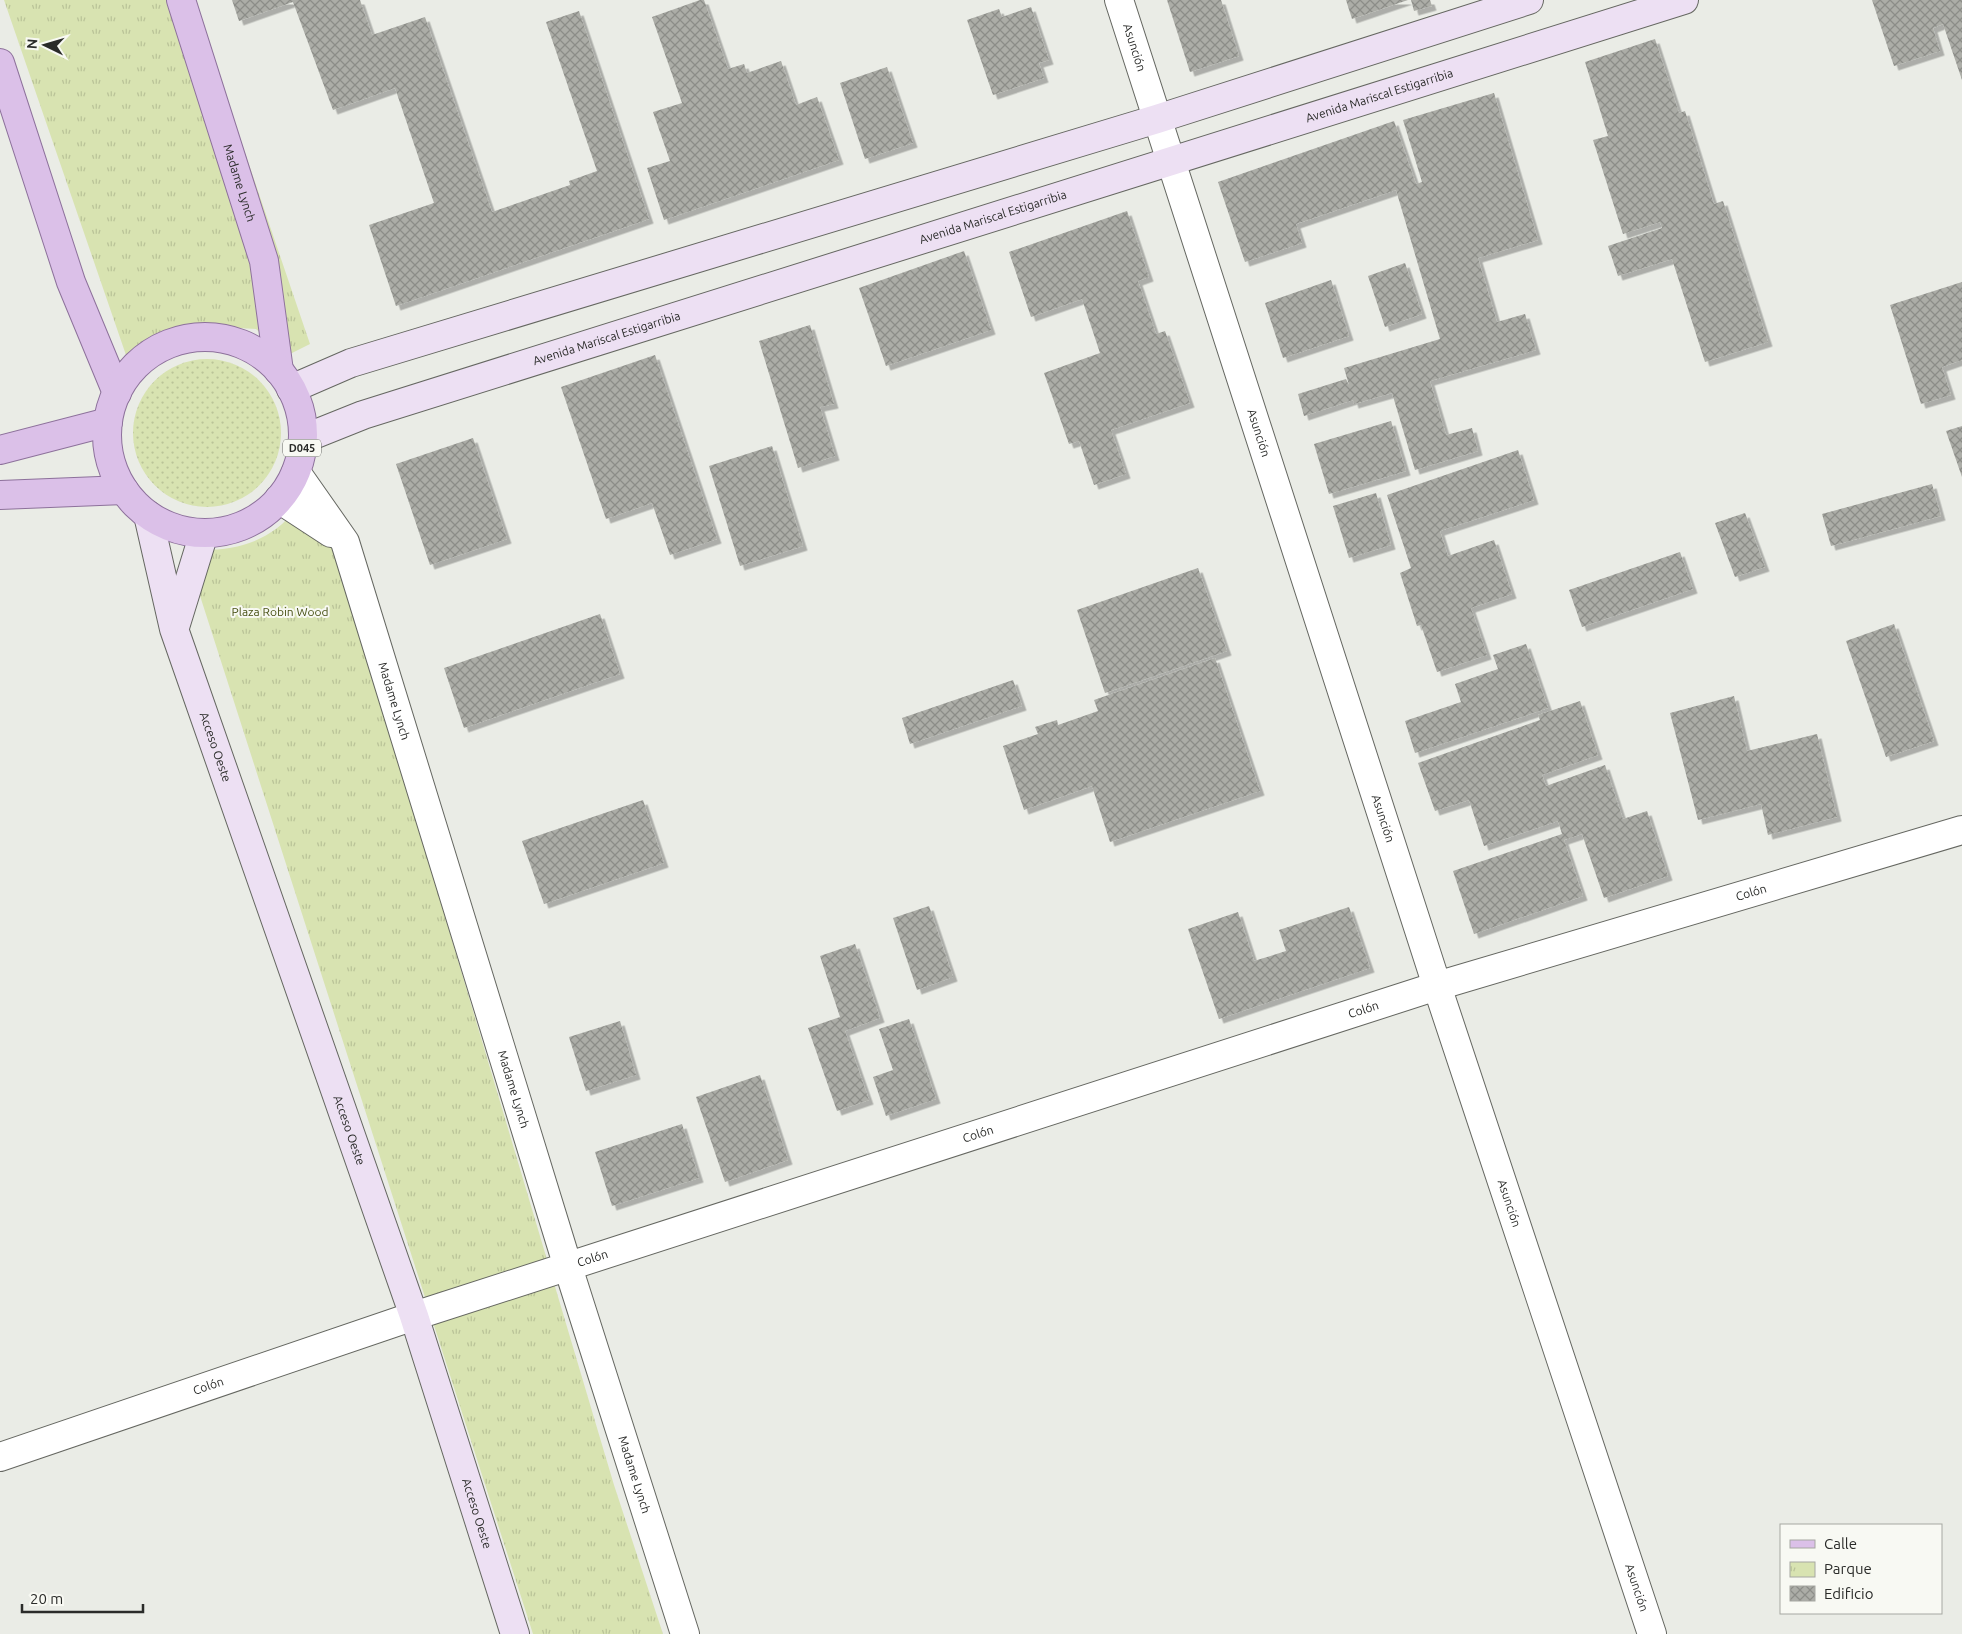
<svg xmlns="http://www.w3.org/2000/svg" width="1962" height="1634" font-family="Ubuntu,sans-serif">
<defs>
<pattern id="grass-dots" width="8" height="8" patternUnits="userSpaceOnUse" patternTransform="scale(1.25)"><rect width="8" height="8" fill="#d8e3b1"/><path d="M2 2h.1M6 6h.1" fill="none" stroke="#bac398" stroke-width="1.8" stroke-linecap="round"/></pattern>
<pattern id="park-tufts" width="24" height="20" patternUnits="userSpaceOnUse" patternTransform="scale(1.25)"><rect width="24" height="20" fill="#d8e3b1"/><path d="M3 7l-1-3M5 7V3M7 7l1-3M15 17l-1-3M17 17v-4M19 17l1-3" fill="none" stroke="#bac398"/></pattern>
<pattern id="building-cross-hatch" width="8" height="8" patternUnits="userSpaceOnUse" patternTransform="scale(1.25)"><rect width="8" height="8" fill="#acada7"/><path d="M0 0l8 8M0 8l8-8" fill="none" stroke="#8c8d88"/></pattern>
<filter id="shadow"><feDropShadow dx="4.5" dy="4.5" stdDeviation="0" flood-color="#0004"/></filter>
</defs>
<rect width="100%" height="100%" fill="#eaece6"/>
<circle fill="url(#grass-dots)" cx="207" cy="433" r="74"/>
<g fill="url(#park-tufts)">
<path d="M 4,0 L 193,0 L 310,344 L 286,356 L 256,329 L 188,325 L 127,358 Z"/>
<path d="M 314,476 L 614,1485 L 663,1634 L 533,1634 L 185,549 C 231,553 273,544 300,503 C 306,495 310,485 314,476 Z"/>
</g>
<g fill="url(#building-cross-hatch)" filter="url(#shadow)">
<path d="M 232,0 L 360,0 L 372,35 L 425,17 L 492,212 L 570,185 L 569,181 L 597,171 L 546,22 L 579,11 L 649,219 L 396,306 L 369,225 L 434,203 L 395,88 L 333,110 L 293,2 L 239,21 Z"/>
<path d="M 700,0 L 704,0 L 728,69 L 744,64 L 747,73 L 781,61 L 796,105 L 817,97 L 839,160 L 664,220 L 647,168 L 670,161 L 653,112 L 682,103 L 652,17 Z"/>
<path d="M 1167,0 L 1221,0 L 1239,56 L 1190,72 Z"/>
<path d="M 1346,0 L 1408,0 L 1352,19 Z"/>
<path d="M 1411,0 L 1430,0 L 1432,6 L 1414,11 Z"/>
<path d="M 1872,0 L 1962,0 L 1962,80 L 1943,24 L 1933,28 L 1940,51 L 1894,66 Z"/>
<path d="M 1031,7 L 1049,60 L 1039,63 L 1044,78 L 993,95 L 967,20 L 999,9 L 1002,17 Z"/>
<path d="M 1655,39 L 1679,113 L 1685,111 L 1714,204 L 1723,201 L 1768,342 L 1705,362 L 1672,259 L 1618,276 L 1608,246 L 1662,228 L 1660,222 L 1623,234 L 1593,140 L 1608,136 L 1585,62 Z"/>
<path d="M 887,67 L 913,143 L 865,159 L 840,83 Z"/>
<path d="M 1494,93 L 1538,240 L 1478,258 L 1497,322 L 1525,314 L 1536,350 L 1430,381 L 1446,435 L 1472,428 L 1478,451 L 1415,470 L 1392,393 L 1354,404 L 1353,400 L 1304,416 L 1298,394 L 1346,379 L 1349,385 L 1344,368 L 1440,339 L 1396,190 L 1296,224 L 1302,243 L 1245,262 L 1218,182 L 1394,121 L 1416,184 L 1422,182 L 1403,120 Z"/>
<path d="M 1127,211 L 1149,277 L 1138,281 L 1156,334 L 1165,331 L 1190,403 L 1111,430 L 1126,474 L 1094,485 L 1079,441 L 1069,444 L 1044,373 L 1100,353 L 1082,299 L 1031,317 L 1009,252 Z"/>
<path d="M 964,251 L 991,330 L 886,366 L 859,288 Z"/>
<path d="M 1405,263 L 1422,314 L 1385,327 L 1368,276 Z"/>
<path d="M 1331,280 L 1349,336 L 1283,358 L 1265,303 Z"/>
<path d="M 1962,282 L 1962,360 L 1942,367 L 1951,395 L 1921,404 L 1890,305 Z"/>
<path d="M 810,325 L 834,404 L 820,407 L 835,456 L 798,468 L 759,341 Z"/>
<path d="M 655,355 L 717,539 L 670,555 L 652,503 L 606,519 L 561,387 Z"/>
<path d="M 1391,421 L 1406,471 L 1329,494 L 1314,444 Z"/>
<path d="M 1962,426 L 1962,477 L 1946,431 Z"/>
<path d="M 473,438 L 507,539 L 430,565 L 396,464 Z"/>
<path d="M 772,446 L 803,546 L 740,566 L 709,466 Z"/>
<path d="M 1518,450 L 1534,500 L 1440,531 L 1448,556 L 1494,540 L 1512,594 L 1471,608 L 1487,655 L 1437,672 L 1421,625 L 1417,626 L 1400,573 L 1411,568 L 1387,495 Z"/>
<path d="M 1932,484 L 1941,516 L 1831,546 L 1822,514 Z"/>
<path d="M 1376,493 L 1391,545 L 1349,558 L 1333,506 Z"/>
<path d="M 1745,513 L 1765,567 L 1735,577 L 1715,523 Z"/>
<path d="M 1680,552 L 1693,589 L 1582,627 L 1569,590 Z"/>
<path d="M 1198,568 L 1227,651 L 1105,693 L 1077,610 Z"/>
<path d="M 600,614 L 620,674 L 464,728 L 444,668 Z"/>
<path d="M 1894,624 L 1934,741 L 1886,757 L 1846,641 Z"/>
<path d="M 1526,644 L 1548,708 L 1415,753 L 1405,721 L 1461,702 L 1455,684 L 1498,669 L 1493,655 Z"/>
<path d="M 1215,658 L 1260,791 L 1110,842 L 1092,786 L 1024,810 L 1003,746 L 1038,734 L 1035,727 L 1057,720 L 1058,725 L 1098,711 L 1094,700 Z"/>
<path d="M 1013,680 L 1022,706 L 910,744 L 902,718 Z"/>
<path d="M 1734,696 L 1747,751 L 1817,734 L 1837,817 L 1768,835 L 1761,804 L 1698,820 L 1670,713 Z"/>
<path d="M 1580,701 L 1598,755 L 1542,775 L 1546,786 L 1605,765 L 1623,819 L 1647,811 L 1668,876 L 1604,898 L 1582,834 L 1564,840 L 1583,896 L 1474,934 L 1453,871 L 1562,834 L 1558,821 L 1484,846 L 1469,800 L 1435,811 L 1418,763 L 1540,720 L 1538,715 Z"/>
<path d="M 643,800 L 664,863 L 544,904 L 522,841 Z"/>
<path d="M 929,906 L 953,977 L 917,990 L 893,918 Z"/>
<path d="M 1349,907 L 1370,968 L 1219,1019 L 1188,929 L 1238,912 L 1254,961 L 1286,951 L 1279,930 Z"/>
<path d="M 855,944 L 880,1018 L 845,1031 L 869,1100 L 837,1111 L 808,1028 L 840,1017 L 820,956 Z"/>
<path d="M 909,1019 L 936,1099 L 886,1116 L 873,1077 L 893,1070 L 879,1029 Z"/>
<path d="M 620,1021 L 636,1075 L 586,1091 L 569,1037 Z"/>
<path d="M 760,1075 L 788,1160 L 725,1182 L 696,1097 Z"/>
<path d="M 682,1124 L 699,1178 L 612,1206 L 595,1152 Z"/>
</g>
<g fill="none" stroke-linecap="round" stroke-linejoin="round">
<g stroke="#656761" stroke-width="30">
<g id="minor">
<path id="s1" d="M 1119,0 L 1437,986 L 1652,1634"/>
<path id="s2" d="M 296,472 L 345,542 L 568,1267 L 685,1634"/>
<path d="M 279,499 L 331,533"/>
<path id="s3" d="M 0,1457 L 414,1316 L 1437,986 L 1962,830"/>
</g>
</g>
<g stroke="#656761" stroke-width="30">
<g id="secondary">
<path d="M 291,389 L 351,363 L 1157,119 L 1529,0"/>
<path id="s4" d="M 303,439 L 363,415 L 1684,0"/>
<path id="s5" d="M 148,515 L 174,629 L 414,1316 L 515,1634"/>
<path d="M 175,627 L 204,533"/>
</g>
</g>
<g stroke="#8d719b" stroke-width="30">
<g id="primary">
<path id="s6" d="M 181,0 L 264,261 L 279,371"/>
<path d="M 0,63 L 71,282 L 117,393"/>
<circle cx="205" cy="435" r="98"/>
<path d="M 0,450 L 108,422"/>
<path d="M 0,495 L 124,490"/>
</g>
</g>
<use href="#minor" stroke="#fff" stroke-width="28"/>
<use href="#secondary" stroke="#ede0f3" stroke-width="28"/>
<use href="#primary" stroke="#dbc0e8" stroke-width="28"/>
</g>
<g text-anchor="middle" stroke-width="4" stroke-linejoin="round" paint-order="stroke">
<rect fill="#f8f9f3" stroke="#686966" stroke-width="1" x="283" y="439.5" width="38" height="17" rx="4"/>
<g font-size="11" font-weight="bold" fill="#2a2b29">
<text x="302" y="452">D045</text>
</g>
<g font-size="12" fill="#2a2b29" stroke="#f8f9f3">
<text dy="4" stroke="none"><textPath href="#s1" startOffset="50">Asunción</textPath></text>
<text dy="4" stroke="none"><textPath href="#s4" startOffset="1130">Avenida Mariscal Estigarribia</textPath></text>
<text dy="4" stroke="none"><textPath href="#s6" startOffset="192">Madame Lynch</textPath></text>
<text dy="4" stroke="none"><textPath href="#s4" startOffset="725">Avenida Mariscal Estigarribia</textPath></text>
<text dy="4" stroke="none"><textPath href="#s4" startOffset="320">Avenida Mariscal Estigarribia</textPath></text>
<text dy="4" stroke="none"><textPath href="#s1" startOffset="455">Asunción</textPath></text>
<text dy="4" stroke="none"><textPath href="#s2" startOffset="252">Madame Lynch</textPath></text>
<text dy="4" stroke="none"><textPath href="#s5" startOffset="242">Acceso Oeste</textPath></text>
<text dy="4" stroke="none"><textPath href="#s1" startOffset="860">Asunción</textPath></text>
<text dy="4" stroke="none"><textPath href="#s3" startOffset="1840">Colón</textPath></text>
<text dy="4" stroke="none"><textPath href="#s3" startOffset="1435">Colón</textPath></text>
<text dy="4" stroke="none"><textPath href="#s2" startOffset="658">Madame Lynch</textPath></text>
<text dy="4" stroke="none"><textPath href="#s5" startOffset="648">Acceso Oeste</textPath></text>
<text dy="4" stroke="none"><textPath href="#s3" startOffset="1030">Colón</textPath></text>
<text dy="4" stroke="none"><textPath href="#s1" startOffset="1265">Asunción</textPath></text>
<text dy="4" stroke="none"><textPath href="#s3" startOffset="625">Colón</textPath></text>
<text dy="4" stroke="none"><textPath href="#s3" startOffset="220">Colón</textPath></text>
<text dy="4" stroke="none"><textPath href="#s2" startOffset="1062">Madame Lynch</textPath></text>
<text dy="4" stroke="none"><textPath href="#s5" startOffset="1052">Acceso Oeste</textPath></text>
<text dy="4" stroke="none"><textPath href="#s1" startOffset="1670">Asunción</textPath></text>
</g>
<g font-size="12" fill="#485115" stroke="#f8f9f3">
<text x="280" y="616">Plaza Robin Wood</text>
</g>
</g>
<rect x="1780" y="1524" width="162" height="90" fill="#f8f9f3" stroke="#a6a7a2"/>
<rect x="1790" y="1540" width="25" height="8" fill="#dbc0e8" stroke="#a6a7a2"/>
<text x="1824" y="1549" font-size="15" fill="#2a2b29">Calle</text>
<rect x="1790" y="1562" width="25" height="15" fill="url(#park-tufts)" stroke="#a6a7a2"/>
<text x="1824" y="1574" font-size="15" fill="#2a2b29">Parque</text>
<rect x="1790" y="1586" width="25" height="15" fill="url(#building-cross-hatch)" stroke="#a6a7a2"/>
<text x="1824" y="1599" font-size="15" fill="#2a2b29">Edificio</text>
<g transform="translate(45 45) rotate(275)" stroke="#f8f9f3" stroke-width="4" paint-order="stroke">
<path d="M0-4L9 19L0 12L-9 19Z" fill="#2a2b29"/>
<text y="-8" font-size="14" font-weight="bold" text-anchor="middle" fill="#2a2b29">N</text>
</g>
<path d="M22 1604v8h121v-8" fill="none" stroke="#2a2b29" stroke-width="2.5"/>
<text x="30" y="1604" font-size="15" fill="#2a2b29" stroke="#f8f9f3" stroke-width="4" paint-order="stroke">20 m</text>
</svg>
